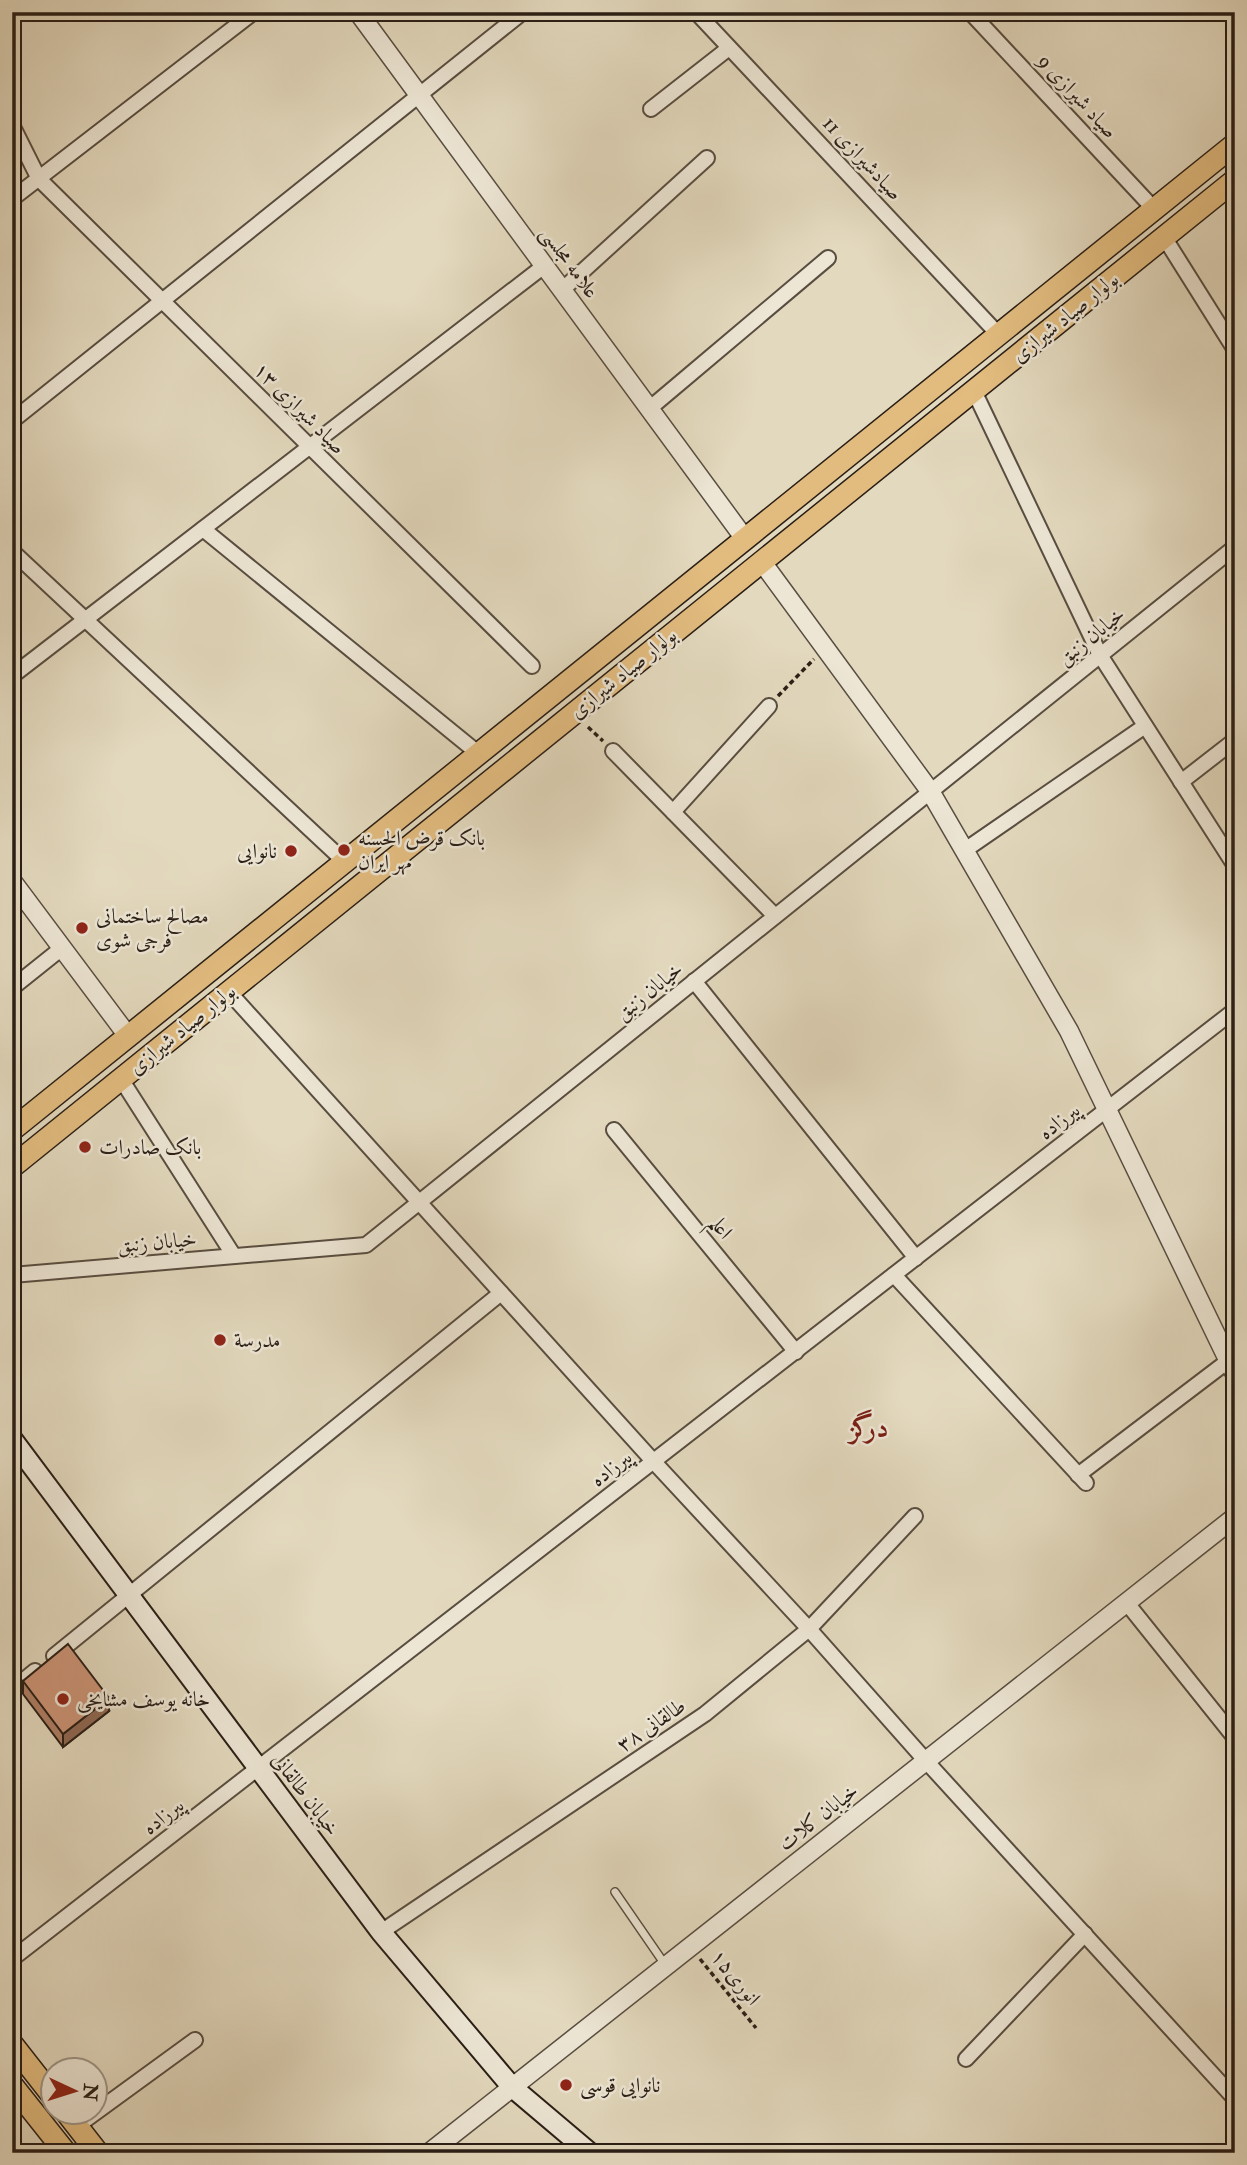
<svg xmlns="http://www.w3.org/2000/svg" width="1247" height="2165" font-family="'IM FELL Double Pica',Amiri,serif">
<rect width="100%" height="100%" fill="#e3d9be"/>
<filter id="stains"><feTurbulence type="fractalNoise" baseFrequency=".00286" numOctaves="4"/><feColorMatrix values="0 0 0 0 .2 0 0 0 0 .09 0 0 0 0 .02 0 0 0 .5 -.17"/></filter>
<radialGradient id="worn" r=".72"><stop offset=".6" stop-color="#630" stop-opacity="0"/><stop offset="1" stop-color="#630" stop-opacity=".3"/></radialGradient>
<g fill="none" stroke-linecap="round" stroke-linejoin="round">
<g stroke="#584d40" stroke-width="10">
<path id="service" d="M 615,1892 L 666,1966"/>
</g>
<g stroke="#584d40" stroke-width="18">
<g id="minor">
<path d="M 696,12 L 998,334"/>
<path d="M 970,12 L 1154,209"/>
<path d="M 651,109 L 729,48"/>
<path d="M 12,125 L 39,179 L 532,666"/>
<path d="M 12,199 L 254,12"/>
<path d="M 1164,237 L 1235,350"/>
<path d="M 562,290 L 707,158"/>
<path d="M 974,391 L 1100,655 L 1235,866"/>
<path d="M 649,409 L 828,258"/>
<path d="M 12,421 L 523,12"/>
<path d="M 203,529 L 479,754"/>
<path d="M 12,551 L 345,862"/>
<path d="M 12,676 L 544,266"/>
<path d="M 613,751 L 775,916"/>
<path d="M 1181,782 L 1235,740"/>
<path d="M 673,812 L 769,706"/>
<path d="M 965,850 L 1145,726"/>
<path d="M 694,981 L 916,1258"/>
<path d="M 12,988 L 62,948"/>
<path d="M 229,992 L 654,1462 L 809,1629 L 926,1761 L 1235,2099"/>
<path d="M 121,1079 L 234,1256"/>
<path d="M 614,1130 L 796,1352"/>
<path d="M 12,1275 L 366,1245 L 1235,547"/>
<path d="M 894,1275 L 1086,1483"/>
<path d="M 1078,1475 L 1228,1361"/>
<path d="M 1126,1602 L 1235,1738"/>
<path d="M 54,1656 L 501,1293"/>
<path d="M 12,1690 L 35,1671"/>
<path d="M 381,1932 L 705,1714 L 809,1629 L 915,1516"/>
<path d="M 12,1959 L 1235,1010"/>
<path d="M 966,2059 L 1085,1934"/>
<path d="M 77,2126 L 195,2040"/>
</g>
</g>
<g stroke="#584d40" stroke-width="21">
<g id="tertiary">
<path d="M 358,12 L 745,539"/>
<path d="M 762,562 L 930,791 L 1069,1031 L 1235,1374"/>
<path d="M 12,881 L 128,1036"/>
<path d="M 429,2153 L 1235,1517"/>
</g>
</g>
<g stroke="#291e16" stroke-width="23">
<path id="secondary" d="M 12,1439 L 381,1932 L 512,2087 L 590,2153"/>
</g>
<g stroke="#291e16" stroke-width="24">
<g id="primary">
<path d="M 12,1130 L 1235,144"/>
<path d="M 12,1167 L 1235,180"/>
<path d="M 12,2044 L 52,2095"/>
<path d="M 12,2085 L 66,2153"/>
<path d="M 66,2112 L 98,2153"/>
</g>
</g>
<g stroke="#291e16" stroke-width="3.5" stroke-dasharray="5 3.5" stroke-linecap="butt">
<path d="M 778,696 L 814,659"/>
<path d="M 588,727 L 603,741"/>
<path d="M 700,1959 L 756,2028"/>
</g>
<use href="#service" stroke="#ede6d5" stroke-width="7"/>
<use href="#minor" stroke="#ede6d5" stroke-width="14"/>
<use href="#tertiary" stroke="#ede6d5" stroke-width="18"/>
<use href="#secondary" stroke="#ede6d5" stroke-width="19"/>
<use href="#primary" stroke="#e2bc7f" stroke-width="21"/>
</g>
<path fill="#af7f66" stroke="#291e16" stroke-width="2" d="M 23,1681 L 109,1711 L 63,1747 L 23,1694 Z"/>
<g fill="#8f6853" stroke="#291e16" stroke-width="2">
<path d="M 109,1698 L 109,1711 L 63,1747 L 63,1734 Z"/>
<path d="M 14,2120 L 14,2140 L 12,2141 L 12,2122 Z"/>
</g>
<path fill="#cc9477" stroke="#291e16" stroke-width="2" d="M 68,1644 L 109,1698 L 63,1734 L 23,1681 Z"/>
<g fill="#8f2418" stroke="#ede6d5" stroke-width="2.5">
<circle cx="344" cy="850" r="7"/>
<circle cx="291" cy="851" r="7"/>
<circle cx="82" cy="928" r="7"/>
<circle cx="85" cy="1147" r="7"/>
<circle cx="220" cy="1340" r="7"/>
<circle cx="63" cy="1699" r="7"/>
<circle cx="566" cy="2085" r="7"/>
</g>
<g text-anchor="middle" stroke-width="5" stroke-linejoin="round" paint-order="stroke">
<g font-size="21" fill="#291e16" stroke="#ede6d5">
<text transform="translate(1078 96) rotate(47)" y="7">صیاد شیرازی 9</text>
<text transform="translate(863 158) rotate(47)" y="7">صیادشیرازی 11</text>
<text transform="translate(570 262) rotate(54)" y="7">علامه مجلسی</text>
<text transform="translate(1065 317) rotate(-39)" y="7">بولوار صیاد شیرازی</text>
<text transform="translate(300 408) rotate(45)" y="7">صیاد شیرازی ۱۳</text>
<text transform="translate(1091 636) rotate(-39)" y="7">خیابان زنبق</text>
<text transform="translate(623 673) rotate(-39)" y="7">بولوار صیاد شیرازی</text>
<text transform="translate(649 991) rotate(-39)" y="7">خیابان زنبق</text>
<text transform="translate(182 1029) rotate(-39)" y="7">بولوار صیاد شیرازی</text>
<text transform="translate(1059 1121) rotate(-38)" y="7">پیرزاده</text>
<text transform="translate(721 1227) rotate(51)" y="7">اعلم</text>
<text transform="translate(157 1242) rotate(-5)" y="7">خیابان زنبق</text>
<text transform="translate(611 1468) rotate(-38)" y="7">پیرزاده</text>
<text transform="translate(651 1725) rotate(-34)" y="7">طالقانی ۳۸</text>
<text transform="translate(306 1794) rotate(53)" y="7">خیابان طالقانی</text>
<text transform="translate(163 1816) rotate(-38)" y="7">پیرزاده</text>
<text transform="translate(818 1817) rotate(-38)" y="7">خیابان کلات</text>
<text transform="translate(736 1977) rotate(51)" y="7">انوری۱۵</text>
</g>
<g font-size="21" fill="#291e16" stroke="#ede6d5" text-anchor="start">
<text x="358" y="845">بانک قرض الحسنه<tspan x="358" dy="24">مهر ایران</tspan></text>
<text x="277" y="858" text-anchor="end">نانوایی</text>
<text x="96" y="923">مصالح ساختمانی<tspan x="96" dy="24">فرجی شوی</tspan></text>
<text x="99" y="1154">بانک صادرات</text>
<text x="234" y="1347">مدرسة</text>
<text x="77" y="1706">خانه یوسف مشایخی</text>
<text x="580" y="2092">نانوایی قوسی</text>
</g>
<g font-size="28" font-weight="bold" fill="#7a1f14" stroke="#ede6d5">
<text x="869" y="1437">درگز</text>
</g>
</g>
<rect width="1247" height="2165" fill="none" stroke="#e3d9be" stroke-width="42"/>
<rect x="14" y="14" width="1219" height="2137" fill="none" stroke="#291e16" stroke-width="3.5"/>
<rect x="21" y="21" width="1205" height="2123" fill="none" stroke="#291e16" stroke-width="2"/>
<g transform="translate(74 2091) rotate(94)"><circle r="33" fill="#ede6d5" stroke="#9f9689" stroke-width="2"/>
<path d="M0-5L12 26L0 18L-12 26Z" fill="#8f2418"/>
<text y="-10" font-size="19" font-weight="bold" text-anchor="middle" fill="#291e16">N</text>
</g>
<rect width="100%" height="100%" filter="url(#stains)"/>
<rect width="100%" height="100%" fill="url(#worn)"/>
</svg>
